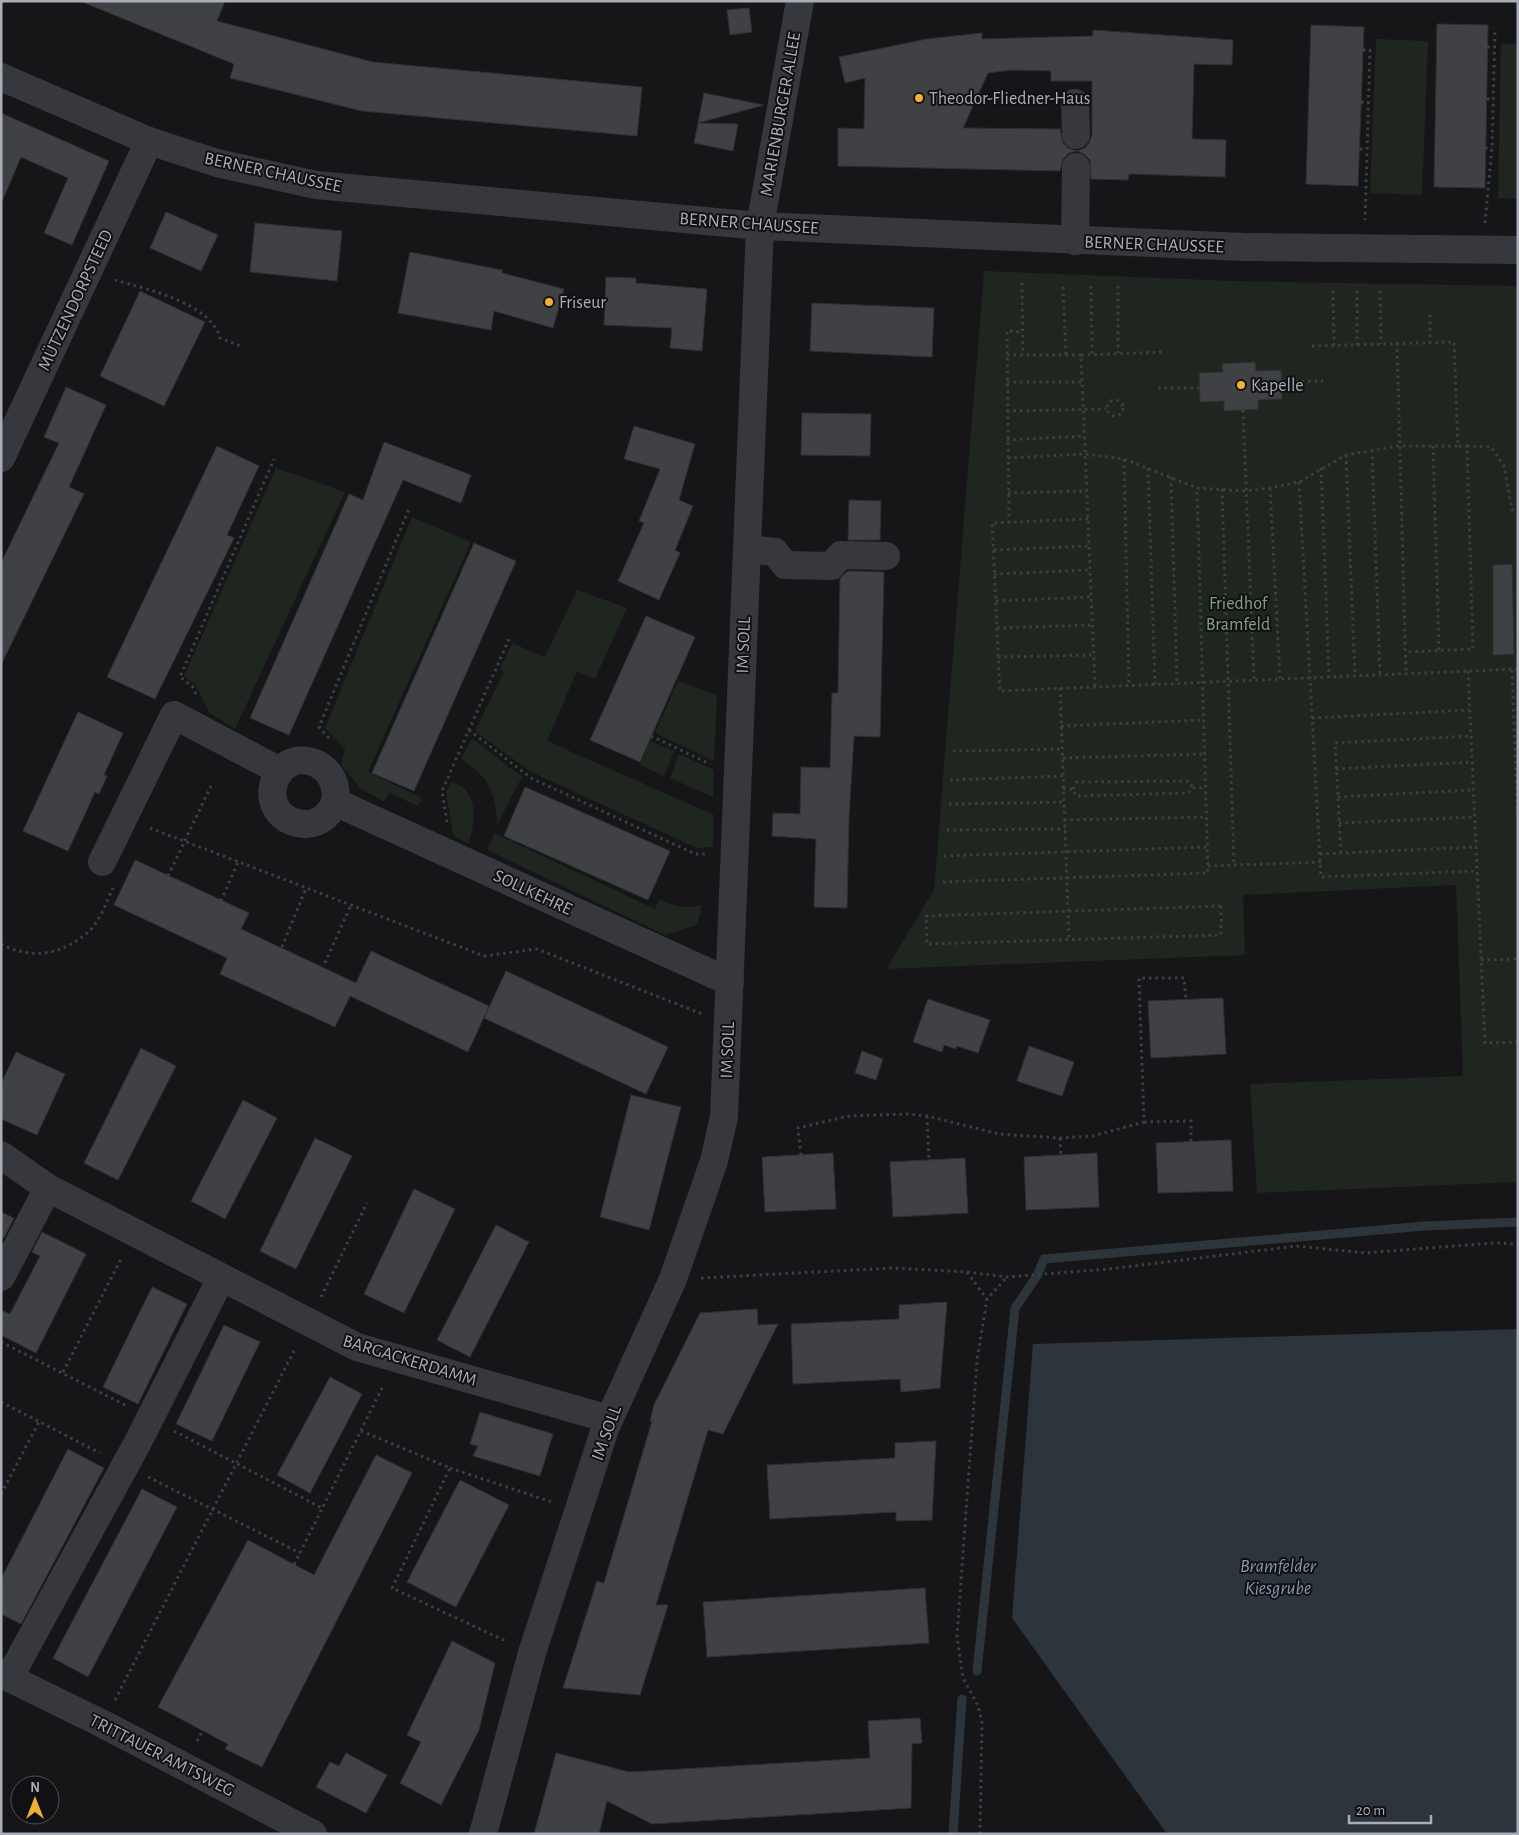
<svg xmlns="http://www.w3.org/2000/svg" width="1519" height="1835" font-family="'Alegreya Sans',sans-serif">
<rect width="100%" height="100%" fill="#161618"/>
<g fill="#1e261f">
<path d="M 1376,39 L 1428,41 L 1422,195 L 1370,193 Z"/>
<path d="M 1501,44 L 1518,44 L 1518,199 L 1498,198 Z"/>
<path d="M 984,271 L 1234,281 L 1518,286 L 1518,1182 L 1257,1193 L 1250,1084 L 1463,1076 L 1456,885 L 1243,895 L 1245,955 L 886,969 L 934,890 Z"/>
<path d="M 276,468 L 345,492 L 235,729 L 210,713 L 196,686 L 184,676 Z"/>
<path d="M 412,517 L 471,542 L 368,772 L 422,798 L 418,806 L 389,793 L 384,802 L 361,789 L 341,765 L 345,749 L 325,728 Z"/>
<path d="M 577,590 L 627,608 L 595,679 L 577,671 L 547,741 L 714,815 L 713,847 L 697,848 L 531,772 L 475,731 L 504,672 L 500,669 L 512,643 L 545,657 Z"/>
<path d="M 678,681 L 717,695 L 714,761 L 655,733 Z"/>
<path d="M 472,738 L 522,777 L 497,825 C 496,792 489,777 461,759 Z"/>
<path d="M 650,741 L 674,751 L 664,776 L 640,765 Z"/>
<path d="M 679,754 L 714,770 L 713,797 L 670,778 Z"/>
<path d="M 451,782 C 480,790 476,822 468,844 L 453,835 L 446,792 Z"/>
<path d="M 494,833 L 655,909 L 659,899 C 674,907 687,909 702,905 L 697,925 L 665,935 L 487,850 Z"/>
</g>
<path fill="#2c353c" d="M 1518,1329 L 1518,1834 L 1167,1834 L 1012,1618 L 1033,1344 Z"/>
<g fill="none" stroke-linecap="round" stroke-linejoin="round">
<g stroke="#2c353c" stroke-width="9">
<path d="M 977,1671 L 1015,1308 L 1037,1276 L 1044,1259 L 1425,1226 L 1518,1222"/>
<path d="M 953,1834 L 962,1699"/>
</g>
</g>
<g fill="#404145" stroke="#303034" fill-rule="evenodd">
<path d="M 80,1 L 225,1 L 217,21 L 373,62 L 642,87 L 637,136 L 362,111 L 230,78 L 234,64 Z"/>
<path d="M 749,8 L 752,32 L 730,35 L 727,10 Z"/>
<path d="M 1437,24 L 1488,25 L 1485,188 L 1434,187 Z"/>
<path d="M 1311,25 L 1364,27 L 1358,186 L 1306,184 Z"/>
<path d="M 1093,30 L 1233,40 L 1232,65 L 1194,64 L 1192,139 L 1226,140 L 1225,177 L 1129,174 L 1128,180 L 1091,179 L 1090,160 L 1084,154 L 1077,151 L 1069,153 L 1063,159 L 1060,171 L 838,166 L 838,128 L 864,129 L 865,78 L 845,83 L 839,57 L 927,39 L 982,33 L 982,39 L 1093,36 ZM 1011,70 L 1051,71 L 1051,81 L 1092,81 L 1092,135 L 1089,143 L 1085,148 L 1077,151 L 1068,148 L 1063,143 L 1060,129 L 963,128 L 988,73 Z"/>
<path d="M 704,93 L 764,105 L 698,123 L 738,124 L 733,151 L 694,143 Z"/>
<path d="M 1,113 L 109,161 L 72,245 L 44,233 L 68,178 L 21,157 L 1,204 Z"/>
<path d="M 166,212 L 218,235 L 201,271 L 150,248 Z"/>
<path d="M 255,223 L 342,231 L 337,281 L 250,272 Z"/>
<path d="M 410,252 L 502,270 L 502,273 L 564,289 L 553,328 L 494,311 L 491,330 L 398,313 Z"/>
<path d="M 606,277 L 636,278 L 636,283 L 707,289 L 702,351 L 670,348 L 672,328 L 604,325 Z"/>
<path d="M 140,291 L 205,322 L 164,406 L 100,376 Z"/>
<path d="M 812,303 L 934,308 L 932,357 L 810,351 Z"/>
<path d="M 1255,362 L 1256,371 L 1281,370 L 1282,399 L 1258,400 L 1258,409 L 1243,410 L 1224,411 L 1224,401 L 1200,402 L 1199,373 L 1223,372 L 1222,364 Z"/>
<path d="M 66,387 L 106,405 L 69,487 L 84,494 L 1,665 L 1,563 L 59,443 L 44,437 Z"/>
<path d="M 802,413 L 871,414 L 870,456 L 801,455 Z"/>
<path d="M 634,426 L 695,444 L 679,500 L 693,506 L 675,550 L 680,553 L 659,600 L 618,581 L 644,523 L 639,521 L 660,469 L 624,459 Z"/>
<path d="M 384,442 L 471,475 L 461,503 L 403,480 L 289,735 L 250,718 L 349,494 L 363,500 Z"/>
<path d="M 217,446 L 259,466 L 227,535 L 234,538 L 155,699 L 107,677 Z"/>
<path d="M 849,500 L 881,501 L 880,540 L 848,540 Z"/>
<path d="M 474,543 L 516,561 L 414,791 L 372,773 Z"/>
<path d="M 1512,564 L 1514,654 L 1493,655 L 1493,565 Z"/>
<path d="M 848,571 L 884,572 L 880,737 L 854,736 L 849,816 L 847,908 L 814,907 L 816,839 L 772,836 L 773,813 L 800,814 L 801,767 L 830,768 L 832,693 L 838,693 L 840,578 Z"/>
<path d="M 646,616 L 695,637 L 640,762 L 590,740 Z"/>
<path d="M 78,712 L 123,733 L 104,775 L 107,776 L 99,794 L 95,792 L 68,851 L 23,831 Z"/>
<path d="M 525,787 L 670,851 L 648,900 L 504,836 Z"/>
<path d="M 135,860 L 249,913 L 241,929 L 356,983 L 371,951 L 489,1006 L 468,1052 L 350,996 L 335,1027 L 220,974 L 227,958 L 114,905 Z"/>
<path d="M 506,971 L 668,1047 L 646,1094 L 484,1018 Z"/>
<path d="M 1223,998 L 1226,1054 L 1151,1058 L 1148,1001 Z"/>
<path d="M 928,999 L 990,1020 L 978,1053 L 957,1046 L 956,1049 L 944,1045 L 942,1052 L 913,1042 Z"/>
<path d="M 1029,1046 L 1074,1062 L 1062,1096 L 1017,1081 Z"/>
<path d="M 141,1048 L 176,1066 L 118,1180 L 84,1163 Z"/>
<path d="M 862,1051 L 883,1059 L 876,1080 L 855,1073 Z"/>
<path d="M 16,1052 L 65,1074 L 37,1135 L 1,1119 L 1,1084 Z"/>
<path d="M 631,1095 L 681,1107 L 649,1230 L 600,1217 Z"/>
<path d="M 243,1100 L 277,1118 L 225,1219 L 191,1201 Z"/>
<path d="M 315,1138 L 352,1156 L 296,1269 L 260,1251 Z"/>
<path d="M 1231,1140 L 1233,1191 L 1158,1193 L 1156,1143 Z"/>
<path d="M 833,1153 L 836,1209 L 765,1212 L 762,1157 Z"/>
<path d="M 1097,1153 L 1099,1207 L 1026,1210 L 1024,1157 Z"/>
<path d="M 965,1158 L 968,1213 L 893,1217 L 890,1162 Z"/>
<path d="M 414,1189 L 455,1209 L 404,1313 L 364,1294 Z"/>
<path d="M 1,1212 L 14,1218 L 4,1238 L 1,1236 Z"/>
<path d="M 496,1225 L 529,1242 L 470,1357 L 437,1340 Z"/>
<path d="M 42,1232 L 86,1254 L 36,1353 L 1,1335 L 1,1310 L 10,1314 L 40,1256 L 32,1252 Z"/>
<path d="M 152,1287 L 187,1304 L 138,1404 L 103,1387 Z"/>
<path d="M 947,1302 L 940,1388 L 901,1392 L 900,1379 L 793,1384 L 791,1324 L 899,1319 L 899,1305 Z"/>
<path d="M 757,1309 L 758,1325 L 778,1324 L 723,1434 L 708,1430 L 656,1605 L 668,1605 L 640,1695 L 563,1688 L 597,1581 L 604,1583 L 652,1421 L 650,1421 L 654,1405 L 700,1313 Z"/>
<path d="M 224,1325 L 260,1342 L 212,1441 L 176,1424 Z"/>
<path d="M 330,1377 L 362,1394 L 310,1493 L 277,1475 Z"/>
<path d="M 480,1412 L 553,1434 L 540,1476 L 473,1456 L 478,1446 L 470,1444 Z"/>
<path d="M 936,1441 L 932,1520 L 896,1521 L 896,1512 L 770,1519 L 767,1465 L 895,1458 L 895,1443 Z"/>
<path d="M 68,1449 L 104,1468 L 21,1624 L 1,1614 L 1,1579 Z"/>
<path d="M 376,1455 L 412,1473 L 262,1767 L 225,1749 L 228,1744 L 158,1707 L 248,1540 L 314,1575 Z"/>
<path d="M 460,1480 L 509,1505 L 456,1607 L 407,1582 Z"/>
<path d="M 142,1489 L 177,1507 L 88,1677 L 53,1658 Z"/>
<path d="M 925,1588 L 929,1643 L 707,1657 L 703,1602 Z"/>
<path d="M 452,1641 L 495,1663 L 479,1730 L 441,1805 L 400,1783 L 421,1742 L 407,1735 Z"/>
<path d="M 920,1718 L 922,1743 L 912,1744 L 911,1808 L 652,1824 L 607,1801 L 599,1834 L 534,1834 L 556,1753 L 629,1772 L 870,1758 L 868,1721 Z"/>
<path d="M 346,1753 L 387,1775 L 366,1813 L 316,1787 L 330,1762 L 339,1766 Z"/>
</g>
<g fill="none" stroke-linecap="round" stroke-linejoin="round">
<g stroke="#3d3f44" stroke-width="3" stroke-dasharray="2.5 4" stroke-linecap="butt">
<path d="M 1487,47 L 1494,48"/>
<path d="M 1363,50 L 1370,50 L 1365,220"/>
<path d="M 1487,99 L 1493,99"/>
<path d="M 1361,102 L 1368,103"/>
<path d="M 1485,148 L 1492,148"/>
<path d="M 1360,149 L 1366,149"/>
<path d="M 1485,223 L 1492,148 L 1495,28"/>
<path d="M 115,280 C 146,289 211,303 220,338 L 243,347"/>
<path d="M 1022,283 L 1023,355"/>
<path d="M 1091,286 L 1092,354"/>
<path d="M 1118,286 L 1118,353"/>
<path d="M 1063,287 L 1066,355"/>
<path d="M 1333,291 L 1334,345"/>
<path d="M 1357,291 L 1357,345"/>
<path d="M 1380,291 L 1381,344"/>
<path d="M 1430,315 L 1430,342"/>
<path d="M 1397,343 L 1406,675"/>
<path d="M 1312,346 L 1454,342 L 1458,446 L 1467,446 L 1473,649 L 1405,652"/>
<path d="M 1007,355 L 1081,355"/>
<path d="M 1007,382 L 1082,382"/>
<path d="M 1282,382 L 1323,381"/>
<path d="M 1158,388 L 1199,388"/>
<circle cx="1115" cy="408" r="8"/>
<path d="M 1243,410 L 1254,680"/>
<path d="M 1007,411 L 1106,409"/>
<path d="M 1007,440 L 1084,436"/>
<path d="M 1433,446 L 1439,650"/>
<path d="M 1467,446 L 1491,447 L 1504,466 L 1512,510 L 1518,510"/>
<path d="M 1372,450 L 1380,675"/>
<path d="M 1346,455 L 1355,676"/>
<path d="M 1008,458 L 1085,454 L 1124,459 L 1197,488 L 1246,491 L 1270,488 L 1299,482 L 1346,455 L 1398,446 L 1458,446"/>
<path d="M 1124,459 L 1129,685"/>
<path d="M 1148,468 L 1155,684"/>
<path d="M 1321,468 L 1329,677"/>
<path d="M 1171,477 L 1177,683"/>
<path d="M 1299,482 L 1321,877 L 1477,871"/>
<path d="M 1270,488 L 1280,679"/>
<path d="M 1222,489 L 1234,865"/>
<path d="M 1008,493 L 1087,491"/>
<path d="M 1088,519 L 992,523 L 1000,691 L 1518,669"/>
<path d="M 1009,523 L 1007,331 L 1023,332"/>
<path d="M 994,550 L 1089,546"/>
<path d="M 994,574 L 1090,570"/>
<path d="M 996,601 L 1091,597"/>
<path d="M 997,628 L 1092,625"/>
<path d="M 998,657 L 1094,655"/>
<path d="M 1512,670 L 1518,832"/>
<path d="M 1468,671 L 1485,1043 L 1518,1042"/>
<path d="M 1095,686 L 1081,355 L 1164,352"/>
<path d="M 1060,688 L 1069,940"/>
<path d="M 196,694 L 192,686 L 180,677 L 274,459"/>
<path d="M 1312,718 L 1469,710"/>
<path d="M 1061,726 L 1204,720"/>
<path d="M 469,730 L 531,778 L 695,854 L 707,854"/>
<path d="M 651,736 L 710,764"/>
<path d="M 329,738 L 319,727 L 409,509"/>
<path d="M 953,751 L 1062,749"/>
<path d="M 1063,758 L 1205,754"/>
<path d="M 1336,769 L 1472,762"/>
<path d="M 950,780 L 1063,776"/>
<path d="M 1063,789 L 1073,789 L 1076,796 L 1188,793 L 1193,788 L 1206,788"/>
<path d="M 1073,789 L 1077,782 L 1188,781 L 1193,788"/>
<path d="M 1338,797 L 1473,790"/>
<path d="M 949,804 L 1064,802"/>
<path d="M 1064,820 L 1207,817"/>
<path d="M 447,822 L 442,791 L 509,639"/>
<path d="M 1339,823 L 1475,817"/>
<path d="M 150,828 L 484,956 L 537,949 L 702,1014"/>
<path d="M 947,830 L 1065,829"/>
<path d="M 1341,853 L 1335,743 L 1471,736"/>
<path d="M 1320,854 L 1476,847"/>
<path d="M 944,856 L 1208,847"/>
<path d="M 1208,866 L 1321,862"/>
<path d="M 168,876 L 211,786"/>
<path d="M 943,882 L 1208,873 L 1197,488"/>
<path d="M 221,901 L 238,862"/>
<path d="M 1221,906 L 1221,935 L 927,944 L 926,916 Z"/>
<path d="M 1,944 C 32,960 62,955 88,932 C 100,922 106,902 113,888"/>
<path d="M 282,947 L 306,888"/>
<path d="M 1481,960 L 1518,959"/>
<path d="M 325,963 L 351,905"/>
<path d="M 927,1116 L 929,1160"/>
<path d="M 1144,1122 L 1191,1121 L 1191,1142"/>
<path d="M 1060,1138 L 1061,1155"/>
<path d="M 801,1155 L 798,1128 L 849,1116 L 906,1114 L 927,1116 L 999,1134 L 1060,1138 L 1093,1136 L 1144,1122 L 1139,978 L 1184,978 L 1186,1000"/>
<path d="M 967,1272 L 987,1299"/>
<path d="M 701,1278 L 892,1268 L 967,1272 L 1007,1277 L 1109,1269 L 1297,1246 L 1365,1253 L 1495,1243 L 1518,1244"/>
<path d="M 321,1297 L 367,1203"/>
<path d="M 1,1342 L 127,1406"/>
<path d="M 63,1372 L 122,1257"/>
<path d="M 1,1402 L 100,1453"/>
<path d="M 174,1431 L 322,1508"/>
<path d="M 361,1431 L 450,1468 L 392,1588 L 508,1642"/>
<path d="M 450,1468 L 552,1502"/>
<path d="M 148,1477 L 300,1553"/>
<path d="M 1,1494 L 39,1422"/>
<path d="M 115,1700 L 296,1347"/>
<path d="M 197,1741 L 290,1573 L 384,1384"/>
<path d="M 980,1834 L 982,1723 L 978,1706 L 963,1678 L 957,1636 L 977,1360 L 987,1299 L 1007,1277"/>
</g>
<g stroke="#37383d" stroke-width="28">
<path d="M 1,77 L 149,141 L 217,163 L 316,185 L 760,226 L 1244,247 L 1518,250"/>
<path d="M 1075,103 L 1076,135"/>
<path d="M 1075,241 L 1076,167"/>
<path d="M 1,458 L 149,141"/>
<path d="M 747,549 L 775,552 L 785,565 L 831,566 L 841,555 L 886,556"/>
<path d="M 335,802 C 318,844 259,820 275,780 C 289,744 342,761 335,802 L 730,982"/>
<path d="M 102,862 L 174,715 L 280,771"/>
<path d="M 1,1155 L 48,1188 L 357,1347 L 609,1419"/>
<path d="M 1,1277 L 48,1188"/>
<path d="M 1,1674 L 103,1724 L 313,1834"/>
<path d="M 9,1678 L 138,1442 L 221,1278"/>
<path d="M 483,1834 L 532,1653 L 605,1429 L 673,1279 L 714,1161 L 724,1117 L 760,226 L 800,1"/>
</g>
</g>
<g fill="#f2b134" stroke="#111113" stroke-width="2">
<circle cx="919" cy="98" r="5"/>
<circle cx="549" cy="302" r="5"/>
<circle cx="1241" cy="385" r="5"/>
</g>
<g text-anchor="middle" stroke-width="4" stroke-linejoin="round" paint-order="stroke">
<g font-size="18" fill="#a8adb8" stroke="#111113" text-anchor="start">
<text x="929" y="104">Theodor-Fliedner-Haus</text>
<text x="559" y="308">Friseur</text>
<text x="1251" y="391">Kapelle</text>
</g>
<g font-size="18" fill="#a8adb8" stroke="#111113">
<text transform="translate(780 114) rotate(-80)" y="6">MARIENBURGER ALLEE</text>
<text transform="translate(273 172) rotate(12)" y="6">BERNER CHAUSSEE</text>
<text transform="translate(749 223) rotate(4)" y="6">BERNER CHAUSSEE</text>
<text transform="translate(1154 244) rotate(2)" y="6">BERNER CHAUSSEE</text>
<text transform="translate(75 300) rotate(-65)" y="6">MÜTZENDORPSTEED</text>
<text transform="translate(743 645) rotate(-88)" y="6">IM SOLL</text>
<text transform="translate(533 892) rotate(25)" y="6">SOLLKEHRE</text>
<text transform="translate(727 1050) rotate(-88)" y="6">IM SOLL</text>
<text transform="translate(410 1360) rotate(17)" y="6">BARGACKERDAMM</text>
<text transform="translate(606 1433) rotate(-70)" y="6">IM SOLL</text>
<text transform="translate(162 1755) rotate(27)" y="6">TRITTAUER AMTSWEG</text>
</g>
<g font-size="18" fill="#7fa381" stroke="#111113">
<text x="1238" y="609">Friedhof<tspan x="1238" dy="21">Bramfeld</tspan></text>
</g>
<g font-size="19" font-style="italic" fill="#7f9bb3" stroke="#111113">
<text x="1278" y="1572">Bramfelder<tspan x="1278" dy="22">Kiesgrube</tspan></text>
</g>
</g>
<rect width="1519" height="1835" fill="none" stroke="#a8adb8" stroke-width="5"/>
<g transform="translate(35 1800)"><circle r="24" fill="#111113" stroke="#4d4f55"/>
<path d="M0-4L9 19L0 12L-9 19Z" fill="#f2b134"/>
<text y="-8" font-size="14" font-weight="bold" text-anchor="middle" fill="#a8adb8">N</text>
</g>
<path d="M1349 1815v8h82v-8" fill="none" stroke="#a8adb8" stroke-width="2.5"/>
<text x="1356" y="1815" font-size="15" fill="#a8adb8" stroke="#111113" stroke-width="4" paint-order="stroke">20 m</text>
</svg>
